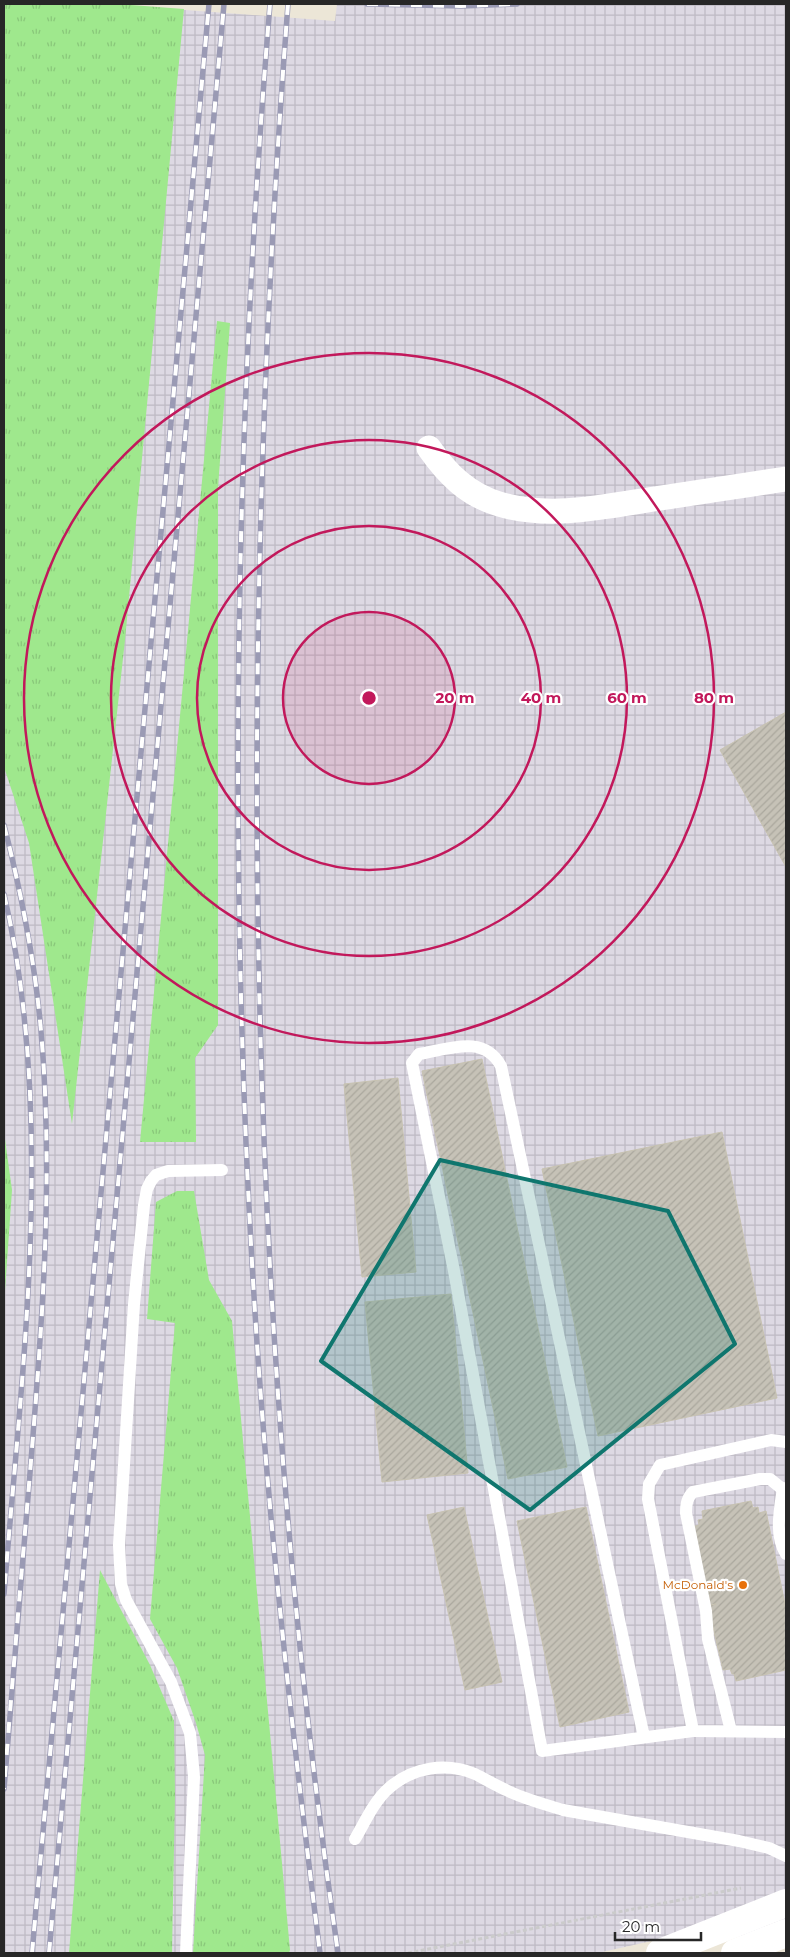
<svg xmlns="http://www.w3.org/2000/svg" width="790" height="1957" font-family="Montserrat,sans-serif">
<defs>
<pattern id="industrial-grid" width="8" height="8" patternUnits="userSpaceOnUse" patternTransform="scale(1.25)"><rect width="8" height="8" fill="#ddd9e3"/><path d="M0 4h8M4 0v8" fill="none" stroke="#bebac3"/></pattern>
<pattern id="grass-tufts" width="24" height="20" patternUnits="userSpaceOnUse" patternTransform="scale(1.25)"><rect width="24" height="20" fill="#9fe88d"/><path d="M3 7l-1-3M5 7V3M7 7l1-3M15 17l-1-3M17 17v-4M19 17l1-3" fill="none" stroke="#89c77a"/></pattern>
<pattern id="building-hatch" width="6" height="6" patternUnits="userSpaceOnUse" patternTransform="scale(1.25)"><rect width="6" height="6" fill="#c6c2b7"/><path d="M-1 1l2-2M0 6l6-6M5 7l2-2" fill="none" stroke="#aaa79d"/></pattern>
</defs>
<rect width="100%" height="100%" fill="#ece6d7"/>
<path fill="url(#industrial-grid)" d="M 4,4 L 104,4 L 335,21 L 337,4 L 786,4 L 786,1938 L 678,1935 L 598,1953 L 4,1953 Z"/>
<g fill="url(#grass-tufts)">
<path d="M 4,4 L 118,4 L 184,9 L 125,640 L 72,1124 L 29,843 L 4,767 Z"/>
<path d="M 217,321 L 230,323 L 218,488 L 218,1025 L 195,1058 L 196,1142 L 140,1142 Z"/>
<path d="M 4,1132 L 12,1190 L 4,1305 Z"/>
<path d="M 177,1191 L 194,1191 L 209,1280 L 232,1321 L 290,1950 L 289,1953 L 193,1953 L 205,1755 L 196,1723 L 177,1668 L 150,1619 L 175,1323 L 147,1319 L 156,1202 Z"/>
<path d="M 100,1570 L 150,1665 L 174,1721 L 175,1795 L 172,1953 L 69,1953 Z"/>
</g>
<g fill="url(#building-hatch)" stroke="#c7c2b1">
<path d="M 786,712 L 786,867 L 720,750 Z"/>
<path d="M 482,1059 L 567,1467 L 508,1479 L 422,1071 Z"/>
<path d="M 398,1078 L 416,1272 L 362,1277 L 344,1084 Z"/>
<path d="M 722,1132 L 777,1398 L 598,1436 L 542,1169 Z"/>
<path d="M 451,1294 L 468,1473 L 382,1482 L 365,1302 Z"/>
<path d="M 751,1501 L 753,1508 L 758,1507 L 759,1513 L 766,1511 L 786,1609 L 786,1670 L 736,1681 L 734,1674 L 732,1674 L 730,1669 L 723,1670 L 711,1619 L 706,1606 L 716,1604 L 708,1605 L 692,1527 L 699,1525 L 698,1520 L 703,1519 L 702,1511 Z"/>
<path d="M 464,1507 L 502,1682 L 465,1690 L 427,1515 Z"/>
<path d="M 586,1507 L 629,1712 L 560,1727 L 517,1521 Z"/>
</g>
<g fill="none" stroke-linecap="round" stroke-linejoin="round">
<path stroke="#cbcbcb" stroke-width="3" stroke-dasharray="4 2.5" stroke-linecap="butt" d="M 408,1953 L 741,1888"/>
<g stroke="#fff" stroke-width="12">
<path d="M 786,1442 L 771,1440 L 660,1465 L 649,1484 L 648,1499 L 693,1731 L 786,1732"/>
<path d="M 783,1488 C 780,1509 774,1535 786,1554"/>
<path d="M 731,1731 L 708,1639 L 706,1611 L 686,1513 C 686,1504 687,1498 693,1492 L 760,1479 L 770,1479 L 786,1492"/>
<path d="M 644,1737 L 501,1066 C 484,1034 449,1049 419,1054 L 412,1063 L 454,1271 L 542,1751 L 693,1731"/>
<path d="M 355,1839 C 365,1822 374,1801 389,1788 C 413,1767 446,1762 475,1774 C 485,1779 495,1785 506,1790 C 524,1799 544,1804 563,1810 L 739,1841 L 769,1848 L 786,1856"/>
<path d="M 186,1953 L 194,1777 L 190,1733 L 171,1682 L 126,1600 L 121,1584 L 119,1545 L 134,1304 L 144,1205 L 147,1189 L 151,1181 L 156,1175 L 168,1171 L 222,1170"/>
</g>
<path stroke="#fff" stroke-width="25" d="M 429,448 C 447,474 468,495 499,504 C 549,519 603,507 654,499 C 698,492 742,486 786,479"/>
<g stroke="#fff" stroke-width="28">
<path d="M 660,1953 L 786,1903"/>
<path d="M 735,1953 L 786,1933"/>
</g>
<g stroke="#9a9ab4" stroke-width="5.5">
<g id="rail">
<path d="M 270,4 C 233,453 227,907 258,1358 C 272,1557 295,1755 320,1953"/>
<path d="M 288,4 C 238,653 244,1308 338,1953"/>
<path d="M 367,4 L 461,6 L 517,4"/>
<path d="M 4,825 C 21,892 35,962 41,1031 C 54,1179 42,1326 30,1473 C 21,1579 12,1684 4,1789"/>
<path d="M 4,894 C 56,1118 22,1367 4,1594"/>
<path d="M 32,1953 L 209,4"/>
<path d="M 49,1953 L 224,4"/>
</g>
</g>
<use href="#rail" stroke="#fff" stroke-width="4" stroke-dasharray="11" stroke-linecap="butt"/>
</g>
<path fill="#0f766e" fill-opacity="0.2" stroke="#0f766e" stroke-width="4" stroke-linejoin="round" d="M 440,1160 L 668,1211 L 735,1344 L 530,1510 L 321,1361 Z"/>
<circle cx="369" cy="698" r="86" fill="#c2185b" fill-opacity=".12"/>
<g fill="none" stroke="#c2185b" stroke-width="2.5">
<circle cx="369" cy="698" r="86"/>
<circle cx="369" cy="698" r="172"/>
<circle cx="369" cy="698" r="258"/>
<circle cx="369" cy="698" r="345"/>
</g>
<circle fill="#e8710a" stroke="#fff" stroke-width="2" cx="743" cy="1585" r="5"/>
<g text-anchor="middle" stroke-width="4.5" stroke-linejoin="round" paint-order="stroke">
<g font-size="12" fill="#c56008" stroke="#fff" text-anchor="end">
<text x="733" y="1589">McDonald's</text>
</g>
</g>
<circle cx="369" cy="698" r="8" fill="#c2185b" stroke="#fff" stroke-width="2.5"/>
<g font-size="15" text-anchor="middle" font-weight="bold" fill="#c2185b" stroke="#fff" stroke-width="4.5" stroke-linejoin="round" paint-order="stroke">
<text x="455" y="703">20 m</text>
<text x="541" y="703">40 m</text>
<text x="627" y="703">60 m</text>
<text x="714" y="703">80 m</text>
</g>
<rect width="790" height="1957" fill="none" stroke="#272727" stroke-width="10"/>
<path d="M615 1932v8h86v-8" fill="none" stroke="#272727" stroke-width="2.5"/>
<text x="622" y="1932" font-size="15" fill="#272727" stroke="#ffffff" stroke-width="4" paint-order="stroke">20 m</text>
</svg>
